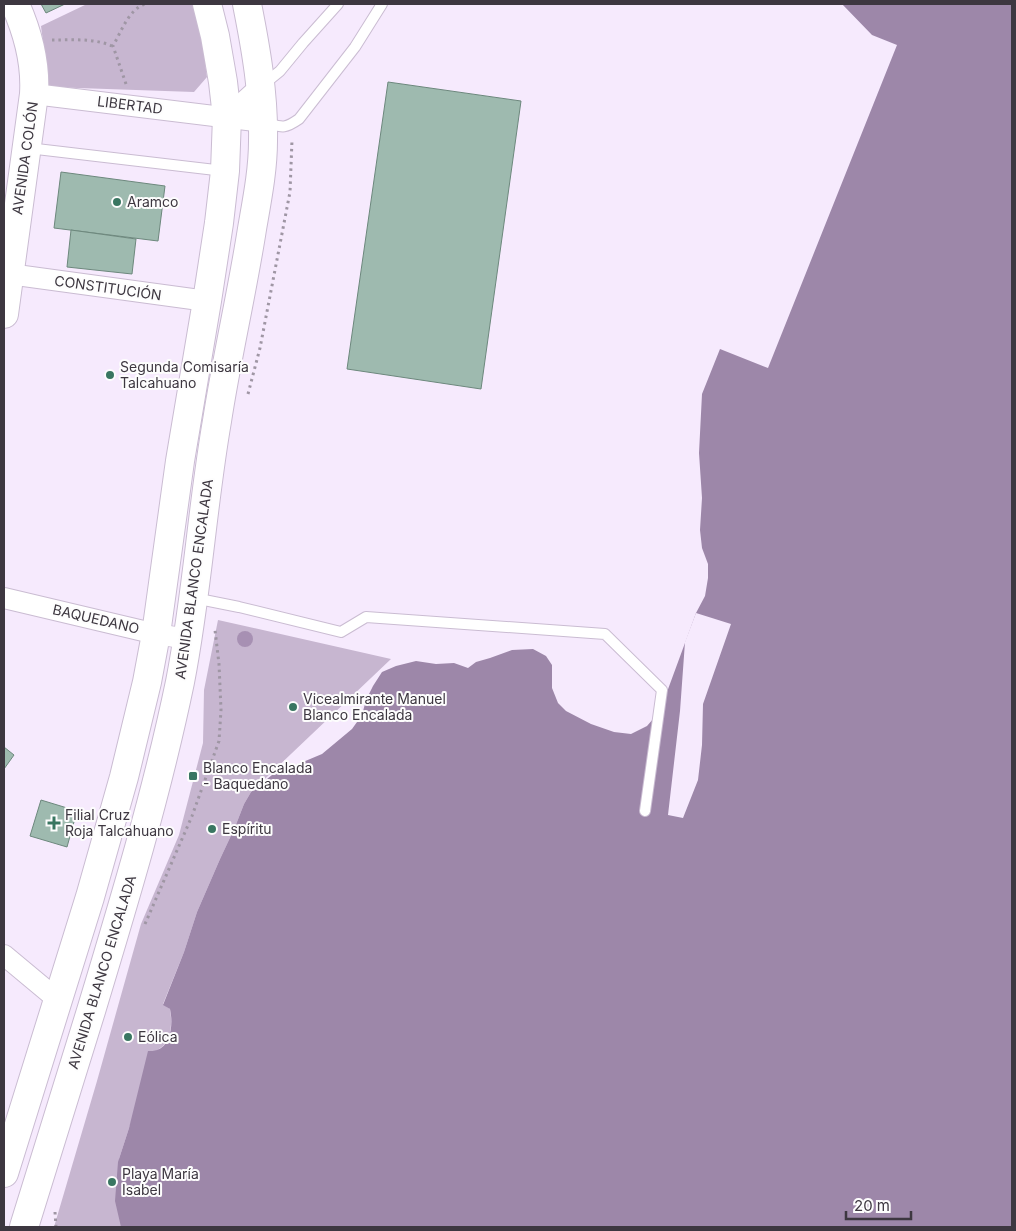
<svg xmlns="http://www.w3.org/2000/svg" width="1016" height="1231" font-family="Inter,sans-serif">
<rect width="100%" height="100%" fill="#f6eafd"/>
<g fill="#c7b6d0">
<path d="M 87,4 L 192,4 C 201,27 204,53 207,77 L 194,92 L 49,87 L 41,26 Z"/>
<path d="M 218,620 L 391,659 L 251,792 L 244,804 L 235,827 L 220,859 L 197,912 L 184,952 L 163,1004 L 170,1009 C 172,1020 172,1038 163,1046 C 161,1048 158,1049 156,1051 L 129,1128 L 119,1159 L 198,1227 L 54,1227 L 97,1081 L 141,924 L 179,835 L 203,743 L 204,690 Z"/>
</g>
<path fill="#9d87a9" d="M 842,4 L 1012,4 L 1012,1227 L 121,1227 L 115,1201 L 118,1162 L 129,1128 L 148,1051 C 150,1051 155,1051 157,1050 C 172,1045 173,1022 170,1009 L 163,1005 L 184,952 L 197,912 L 220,859 L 235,827 L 244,804 L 251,792 L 272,775 L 322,754 L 352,729 L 362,715 L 366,700 L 373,686 L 382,672 L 396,666 L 416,661 L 436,664 L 454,663 L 468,668 L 476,662 L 490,658 L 512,650 L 533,649 L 546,656 L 552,665 L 552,688 L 558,703 L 566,711 L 591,724 L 614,732 L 631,734 L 647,726 L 660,711 L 696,613 L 705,596 L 708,578 L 708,564 L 702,548 L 700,530 L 702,498 L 699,453 L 702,394 L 720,349 L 768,368 L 897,45 L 872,35 Z"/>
<path fill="#f6eafd" d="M 696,613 L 731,624 L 703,704 L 702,745 L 698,780 L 683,818 L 668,815 L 680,711 L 685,642 Z"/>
<g fill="#9ebaaf" stroke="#6d887d">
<path d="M 41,4 L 65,4 L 46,13 Z"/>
<path d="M 388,82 L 521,101 L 481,389 L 347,369 Z"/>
<path d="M 61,172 L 165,186 L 158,241 L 54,228 Z"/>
<path d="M 71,230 L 136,239 L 132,274 L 67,267 Z"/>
<path d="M 4,747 L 14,755 L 4,769 Z"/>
<path d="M 41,800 L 77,811 L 67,847 L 30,836 Z"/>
</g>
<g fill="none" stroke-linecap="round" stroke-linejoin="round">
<g stroke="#cabcd2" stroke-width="12">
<g id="service">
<path d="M 264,84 L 280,71 L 303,43 L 338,4"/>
<path d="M 264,122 C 282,127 283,130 299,119 L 355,47 L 382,4"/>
<path d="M 28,148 L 224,171"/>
<path d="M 194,598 L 239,607 L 341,632 L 366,617 L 605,634 L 662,690 L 645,811"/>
</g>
</g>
<g stroke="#cabcd2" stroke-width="22">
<g id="minor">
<path d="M 34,94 L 263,122"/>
<path d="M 227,117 L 260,87"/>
<path d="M 9,274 L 207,301"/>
<path d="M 4,598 L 156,634 L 188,639"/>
<path d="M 4,955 L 58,1000"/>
</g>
</g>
<g stroke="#cabcd2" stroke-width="30">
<path id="secondary" d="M 4,314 L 34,94 C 36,62 28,33 15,4"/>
</g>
<g stroke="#cabcd2" stroke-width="30">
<g id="primary">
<path d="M 4,1173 L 90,897 L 124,777 L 147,682 L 156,634 L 180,461 L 207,301 L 219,223 L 225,171 L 227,117 L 223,82 L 215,36 L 207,4"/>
<path d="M 24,1227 C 46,1155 68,1083 91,1011 C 124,902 157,793 180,682 C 197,596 202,507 217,421 C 227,356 242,293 252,229 C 257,200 263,170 263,141 C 264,95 256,49 247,4"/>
</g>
</g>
<g stroke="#9f96a4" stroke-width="3" stroke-dasharray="2.5 4" stroke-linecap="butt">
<path d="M 52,40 C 72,40 94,38 112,46"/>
<path d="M 126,84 L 113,46 C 121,32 129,9 145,4"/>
<path d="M 248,394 L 260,348 L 290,192 L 292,140"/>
<path d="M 145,924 L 192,816 L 219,741 L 221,710 L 219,664 L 215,630"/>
<path d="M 55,1212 L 56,1227"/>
</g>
<use href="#service" stroke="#fff" stroke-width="10"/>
<use href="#minor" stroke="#fff" stroke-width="20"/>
<use href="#secondary" stroke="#fff" stroke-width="28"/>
<use href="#primary" stroke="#fff" stroke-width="28"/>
</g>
<circle fill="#a790b3" cx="245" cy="639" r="8"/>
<g fill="#397661" stroke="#fdfdfd" stroke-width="2">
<circle cx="117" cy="202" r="5"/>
<circle cx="110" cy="375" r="5"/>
<circle cx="293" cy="707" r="5"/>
<rect x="188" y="771" width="10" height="10" rx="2.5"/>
<path d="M51.5 815.5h5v5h5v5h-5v5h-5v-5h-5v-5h5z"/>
<circle cx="212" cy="829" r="5"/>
<circle cx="128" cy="1037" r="5"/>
<circle cx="112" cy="1182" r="5"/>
</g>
<g text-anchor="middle" stroke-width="4" stroke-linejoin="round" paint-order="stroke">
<g font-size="14" fill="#3d3740" stroke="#fdfdfd">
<text transform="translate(130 105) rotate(7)" y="5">LIBERTAD</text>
<text transform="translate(25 158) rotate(-82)" y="5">AVENIDA COLÓN</text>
<text transform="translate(108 288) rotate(8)" y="5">CONSTITUCIÓN</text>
<text transform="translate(194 579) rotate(-82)" y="5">AVENIDA BLANCO ENCALADA</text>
<text transform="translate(96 619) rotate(13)" y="5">BAQUEDANO</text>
<text transform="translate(102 972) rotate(-73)" y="5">AVENIDA BLANCO ENCALADA</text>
</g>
<g font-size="14" fill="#3d3740" stroke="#fdfdfd" text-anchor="start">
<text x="127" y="207">Aramco</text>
<text x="120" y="372">Segunda Comisaría<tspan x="120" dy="16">Talcahuano</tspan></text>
<text x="303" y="704">Vicealmirante Manuel<tspan x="303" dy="16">Blanco Encalada</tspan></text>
<text x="203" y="773">Blanco Encalada<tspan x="203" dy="16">- Baquedano</tspan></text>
<text x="65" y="820">Filial Cruz<tspan x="65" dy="16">Roja Talcahuano</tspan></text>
<text x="222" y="834">Espíritu</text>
<text x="138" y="1042">Eólica</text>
<text x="122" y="1179">Playa María<tspan x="122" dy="16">Isabel</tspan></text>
</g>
</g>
<rect width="1016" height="1231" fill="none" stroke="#3d3740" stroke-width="10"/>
<path d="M846 1211v8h65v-8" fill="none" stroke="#3d3740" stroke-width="2.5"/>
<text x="854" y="1211" font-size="15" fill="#3d3740" stroke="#fdfdfd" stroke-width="4" paint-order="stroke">20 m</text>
</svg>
